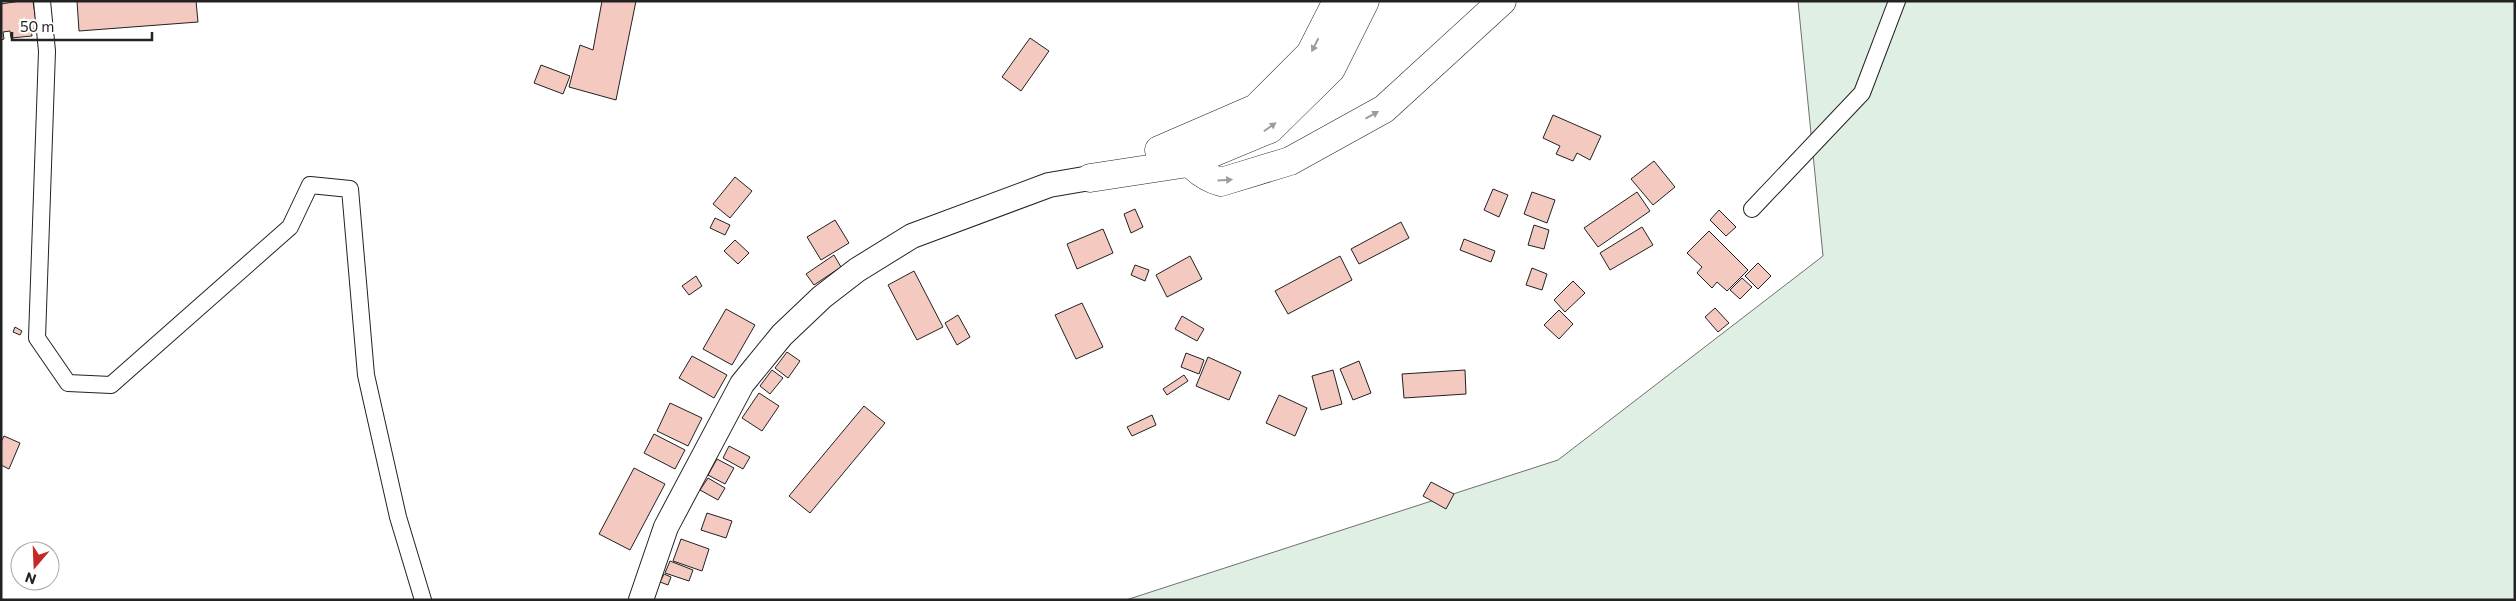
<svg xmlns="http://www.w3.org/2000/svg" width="2516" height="601" font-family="Commissioner,sans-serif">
<rect width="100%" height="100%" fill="#fff"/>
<path fill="#e0efe3" stroke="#6f6f6f" d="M 1798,1 L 2515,1 L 2515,600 L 1126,600 L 1558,460 L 1823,256 Z"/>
<g fill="#f3c9c0" stroke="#222">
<path d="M 20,1 L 33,1 L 37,28 L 31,29 L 32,36 L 11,38 L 10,31 L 3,32 L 4,39 L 1,40 L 1,4 Z"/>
<path d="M 77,1 L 196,1 L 198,22 L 79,31 Z"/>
<path d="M 602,1 L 636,1 L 616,100 L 569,87 L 580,45 L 593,50 Z"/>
<path d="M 1030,38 L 1049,51 L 1021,91 L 1002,77 Z"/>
<path d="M 541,65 L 570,76 L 563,94 L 534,83 Z"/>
<path d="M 1553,115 L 1601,136 L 1590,160 L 1577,153 L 1573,161 L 1556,154 L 1560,146 L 1543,138 Z"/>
<path d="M 1654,161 L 1675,187 L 1653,205 L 1631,179 Z"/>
<path d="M 735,177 L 752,191 L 730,218 L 713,204 Z"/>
<path d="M 1493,189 L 1508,195 L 1499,217 L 1484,210 Z"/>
<path d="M 1532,192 L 1555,200 L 1547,223 L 1524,214 Z"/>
<path d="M 1637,192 L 1650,211 L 1598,247 L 1584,228 Z"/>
<path d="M 1135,209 L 1143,227 L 1131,233 L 1124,214 Z"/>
<path d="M 1719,210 L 1736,227 L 1726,236 L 1710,220 Z"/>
<path d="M 715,218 L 730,225 L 725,235 L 710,228 Z"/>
<path d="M 835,220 L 849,243 L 821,260 L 807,237 Z"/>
<path d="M 1401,222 L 1409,238 L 1359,264 L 1351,249 Z"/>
<path d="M 1534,225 L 1549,230 L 1544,249 L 1528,245 Z"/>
<path d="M 1642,227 L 1653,245 L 1610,270 L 1600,253 Z"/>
<path d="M 1103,229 L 1113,253 L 1077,269 L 1067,244 Z"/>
<path d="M 1709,231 L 1748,270 L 1727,291 L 1717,282 L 1712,288 L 1697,273 L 1702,267 L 1687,253 Z"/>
<path d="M 1464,239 L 1495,251 L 1491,262 L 1460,250 Z"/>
<path d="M 735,240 L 749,253 L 738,264 L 724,251 Z"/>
<path d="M 834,255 L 841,267 L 814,285 L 806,274 Z"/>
<path d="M 1190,256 L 1202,279 L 1167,297 L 1156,275 Z"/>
<path d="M 1340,256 L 1352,280 L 1288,314 L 1275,291 Z"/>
<path d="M 1758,263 L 1771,276 L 1758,289 L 1745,276 Z"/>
<path d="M 1135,265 L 1149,270 L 1145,281 L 1131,275 Z"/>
<path d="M 1532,268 L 1547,274 L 1542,290 L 1526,285 Z"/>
<path d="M 914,271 L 943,327 L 917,340 L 888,285 Z"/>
<path d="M 696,276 L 702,286 L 689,295 L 682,286 Z"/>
<path d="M 1742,278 L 1752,287 L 1740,299 L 1730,290 Z"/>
<path d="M 1573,281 L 1585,293 L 1565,312 L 1554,300 Z"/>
<path d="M 1082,303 L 1103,347 L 1076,359 L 1055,315 Z"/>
<path d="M 1715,308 L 1729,323 L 1718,332 L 1705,317 Z"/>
<path d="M 726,309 L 755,325 L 732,365 L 703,349 Z"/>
<path d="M 1559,310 L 1573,324 L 1559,339 L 1544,325 Z"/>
<path d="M 958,315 L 970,337 L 957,345 L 945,323 Z"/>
<path d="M 1182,316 L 1204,329 L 1197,341 L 1175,329 Z"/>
<path d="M 15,327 L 22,331 L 20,335 L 13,332 Z"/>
<path d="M 787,352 L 800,361 L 788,378 L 775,368 Z"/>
<path d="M 1186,353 L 1204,360 L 1199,374 L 1181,367 Z"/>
<path d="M 692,356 L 727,375 L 714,398 L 679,378 Z"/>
<path d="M 1208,357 L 1241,372 L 1229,400 L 1196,386 Z"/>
<path d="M 1359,361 L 1371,393 L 1353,400 L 1340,369 Z"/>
<path d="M 772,370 L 783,378 L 770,394 L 760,386 Z"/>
<path d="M 1333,370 L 1342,404 L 1321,410 L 1312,376 Z"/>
<path d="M 1465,370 L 1466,394 L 1404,398 L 1402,374 Z"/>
<path d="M 1184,375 L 1188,381 L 1167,395 L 1163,389 Z"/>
<path d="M 759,393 L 779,406 L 762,431 L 742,418 Z"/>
<path d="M 1279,395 L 1307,408 L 1295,436 L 1266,423 Z"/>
<path d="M 670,403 L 702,418 L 688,446 L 657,431 Z"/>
<path d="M 864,406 L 885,423 L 810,513 L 789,496 Z"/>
<path d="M 1152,415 L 1156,425 L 1132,436 L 1127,427 Z"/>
<path d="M 654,434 L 685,450 L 675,469 L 644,453 Z"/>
<path d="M 4,436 L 20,443 L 9,469 L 1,465 L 1,442 Z"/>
<path d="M 729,446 L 750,457 L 743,469 L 723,458 Z"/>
<path d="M 717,459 L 734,468 L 725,484 L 708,475 Z"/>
<path d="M 634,468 L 665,484 L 630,550 L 599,534 Z"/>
<path d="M 708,478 L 725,488 L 718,500 L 700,490 Z"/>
<path d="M 1431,482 L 1454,494 L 1446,509 L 1423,496 Z"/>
<path d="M 707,513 L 732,521 L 726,538 L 701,530 Z"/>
<path d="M 681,539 L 709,549 L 702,571 L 673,561 Z"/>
<path d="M 670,561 L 693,570 L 689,581 L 665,573 Z"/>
<path d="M 664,574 L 671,577 L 668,585 L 660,582 Z"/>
</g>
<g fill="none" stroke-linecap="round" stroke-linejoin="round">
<g stroke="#222" stroke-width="18">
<g id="minor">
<path d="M 42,1 L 47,51 L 37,338 L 68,383 L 111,385 L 290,227 L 310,185 L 350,189 L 366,375 L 398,517 L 423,600"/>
<path d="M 1752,209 L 1862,93 L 1897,1"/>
</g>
</g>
<g stroke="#222" stroke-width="26">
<path id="secondary" d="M 641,600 L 666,527 L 742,384 L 782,335 L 822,297 L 857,270 L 912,236 L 1049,185 L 1090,178"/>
</g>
<g stroke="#222" stroke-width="29">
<g id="trunk">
<path d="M 1176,143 C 1187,161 1199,176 1221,182 L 1290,161 L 1384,109 L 1502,1"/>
<path d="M 1159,150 L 1256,108 L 1310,54 L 1337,1"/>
<path d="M 1090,178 L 1188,163 L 1270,129 L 1331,69 L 1365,1"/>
</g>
</g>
<use href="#minor" stroke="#fff" stroke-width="16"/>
<use href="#secondary" stroke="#fff" stroke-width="24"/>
<use href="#trunk" stroke="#fff" stroke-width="28"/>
</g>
<defs><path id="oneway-solid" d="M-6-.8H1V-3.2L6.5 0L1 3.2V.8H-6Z" transform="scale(1.25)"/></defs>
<g fill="#9c9c9c">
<use href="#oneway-solid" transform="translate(1315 45) rotate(117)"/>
<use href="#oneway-solid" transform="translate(1372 115) rotate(-29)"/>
<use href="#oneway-solid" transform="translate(1270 127) rotate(-35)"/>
<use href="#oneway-solid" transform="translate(1225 180) rotate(-4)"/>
</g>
<rect width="2516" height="601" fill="none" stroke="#222222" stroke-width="5"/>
<g transform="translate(35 566) rotate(199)"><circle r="24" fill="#ffffff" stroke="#a7a7a7"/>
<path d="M0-4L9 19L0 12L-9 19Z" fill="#c62828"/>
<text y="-8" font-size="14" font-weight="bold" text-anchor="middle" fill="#222222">N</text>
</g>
<path d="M12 32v8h140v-8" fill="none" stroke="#222222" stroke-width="2.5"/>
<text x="20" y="32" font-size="15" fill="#222222" stroke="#ffffff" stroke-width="4" paint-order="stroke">50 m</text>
</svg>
